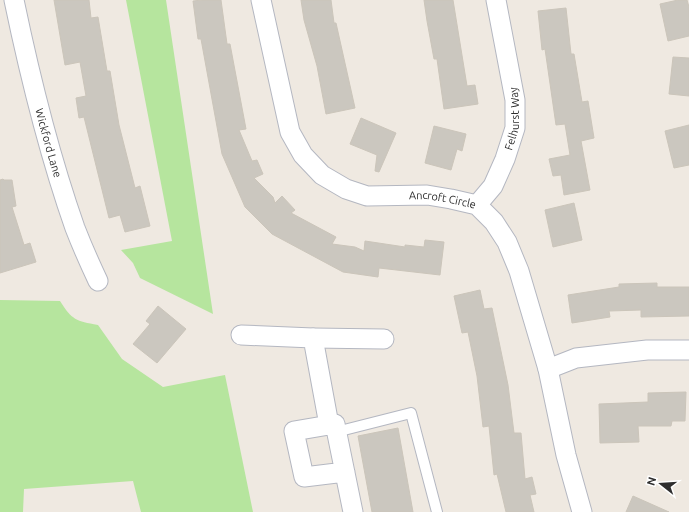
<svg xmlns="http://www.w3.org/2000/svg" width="689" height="512" font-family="Ubuntu,sans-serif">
<rect width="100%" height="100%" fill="#efe9e1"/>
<g fill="#b6e59e">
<path d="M 126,0 L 166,0 L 213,314 L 140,278 L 133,263 L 121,250 L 172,241 Z"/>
<path d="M 0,300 L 60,301 C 72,320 76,321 98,325 L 122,359 L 163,387 L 225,375 L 253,512 L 141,512 L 133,481 L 24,489 L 23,512 L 0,512 Z"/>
</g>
<g fill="#cbc7bf" stroke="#cbc5ba">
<path d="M 54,0 L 89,0 L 91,18 L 98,17 L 107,71 L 110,71 L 119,125 L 135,188 L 140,186 L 150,226 L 125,232 L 120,215 L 109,218 L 84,117 L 79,118 L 76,98 L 86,96 L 80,62 L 65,65 Z"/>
<path d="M 202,0 L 221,0 L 227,44 L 230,44 L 246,129 L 239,130 L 252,161 L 257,160 L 263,174 L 254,178 L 273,197 L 275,203 L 282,196 L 295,210 L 291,213 L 336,237 L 332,244 L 355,247 L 364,251 L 365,241 L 405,247 L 405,245 L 424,247 L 425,240 L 444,242 L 440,275 L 379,268 L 378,277 L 343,272 L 272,234 L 245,207 L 222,154 L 201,39 L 198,39 L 193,1 Z"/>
<path d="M 301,0 L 331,0 L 334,23 L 336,23 L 355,108 L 326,114 L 317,66 L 304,20 Z"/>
<path d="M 424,0 L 453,0 L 467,86 L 475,85 L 478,104 L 444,109 L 437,59 L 434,59 L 427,21 Z"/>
<path d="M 678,0 L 687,0 L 689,7 L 689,36 L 668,41 L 660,4 Z"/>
<path d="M 566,8 L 571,54 L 574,54 L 582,102 L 588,101 L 594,138 L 581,141 L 590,190 L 564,195 L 561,175 L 553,176 L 549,159 L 570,155 L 565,124 L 556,125 L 545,49 L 542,50 L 538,11 Z"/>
<path d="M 673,57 L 689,58 L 689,96 L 669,94 Z"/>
<path d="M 361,118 L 396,133 L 379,172 L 375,171 L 377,155 L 350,144 Z"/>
<path d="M 689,125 L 689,165 L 674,168 L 665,131 Z"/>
<path d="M 434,126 L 466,134 L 462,151 L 457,149 L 451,170 L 425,163 Z"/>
<path d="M 3,179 L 4,180 L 12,180 L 16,206 L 12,207 L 24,245 L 30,243 L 36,262 L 0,273 L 0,180 Z"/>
<path d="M 574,203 L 582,240 L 553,247 L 545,210 Z"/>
<path d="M 657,283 L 657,287 L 689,287 L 689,316 L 641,317 L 641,310 L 609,311 L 610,317 L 572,323 L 568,295 L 619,287 L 619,284 Z"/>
<path d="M 480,290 L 484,309 L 492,308 L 508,385 L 514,433 L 521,433 L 525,479 L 532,477 L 536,494 L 530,495 L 534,512 L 506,512 L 497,474 L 494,475 L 489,426 L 483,427 L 477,376 L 468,332 L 462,333 L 454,296 Z"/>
<path d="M 158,306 L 186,329 L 157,363 L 133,344 L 150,324 L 146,321 Z"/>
<path d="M 686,392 L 685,421 L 672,421 L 671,426 L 638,426 L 639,442 L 600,443 L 599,404 L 648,402 L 648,393 Z"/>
<path d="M 398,428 L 413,512 L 372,512 L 358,436 Z"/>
<path d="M 633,496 L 669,512 L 626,512 Z"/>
</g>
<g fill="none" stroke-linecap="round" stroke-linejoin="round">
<g stroke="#b4b7c1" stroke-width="12">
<path id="lane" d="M 336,432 L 411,413 L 437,512"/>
</g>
<g stroke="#b4b7c1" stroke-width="21">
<g id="street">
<path id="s1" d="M 14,0 C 30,77 49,154 75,228 C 82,246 90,264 98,281"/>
<path id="s2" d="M 261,0 L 290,132 L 303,155 L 322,175 L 346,189 L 367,196 L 427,195 L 451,199 L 477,205 L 494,222 L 507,242 L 519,271 L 548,369 L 566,455 L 582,512"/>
<path id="s3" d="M 477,205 L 493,186 L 505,159 L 515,128 L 515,100 L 496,0"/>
<path d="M 241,335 L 313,338 L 329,425"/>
<path d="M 313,338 L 384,339"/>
<path d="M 548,369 L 576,358 L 647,350 L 689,350"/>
<path d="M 345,472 L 304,477 L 294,431 L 335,424 L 353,512"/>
</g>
</g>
<use href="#lane" stroke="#fff" stroke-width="10"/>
<use href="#street" stroke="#fff" stroke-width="19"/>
</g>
<g text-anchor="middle" stroke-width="3" stroke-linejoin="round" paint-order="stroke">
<g font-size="11" fill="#2e2e2e" stroke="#fff">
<text dy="4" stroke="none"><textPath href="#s3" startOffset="96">Felhurst Way</textPath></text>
<text dy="4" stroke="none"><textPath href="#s1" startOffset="147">Wickford Lane</textPath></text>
<text dy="4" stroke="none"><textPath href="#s2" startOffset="315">Ancroft Circle</textPath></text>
</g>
</g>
<g transform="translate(661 484) rotate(287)" stroke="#ffffff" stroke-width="3" paint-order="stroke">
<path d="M0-3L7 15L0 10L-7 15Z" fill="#2e2e2e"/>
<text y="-6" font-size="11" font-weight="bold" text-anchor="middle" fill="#2e2e2e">N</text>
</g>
</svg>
